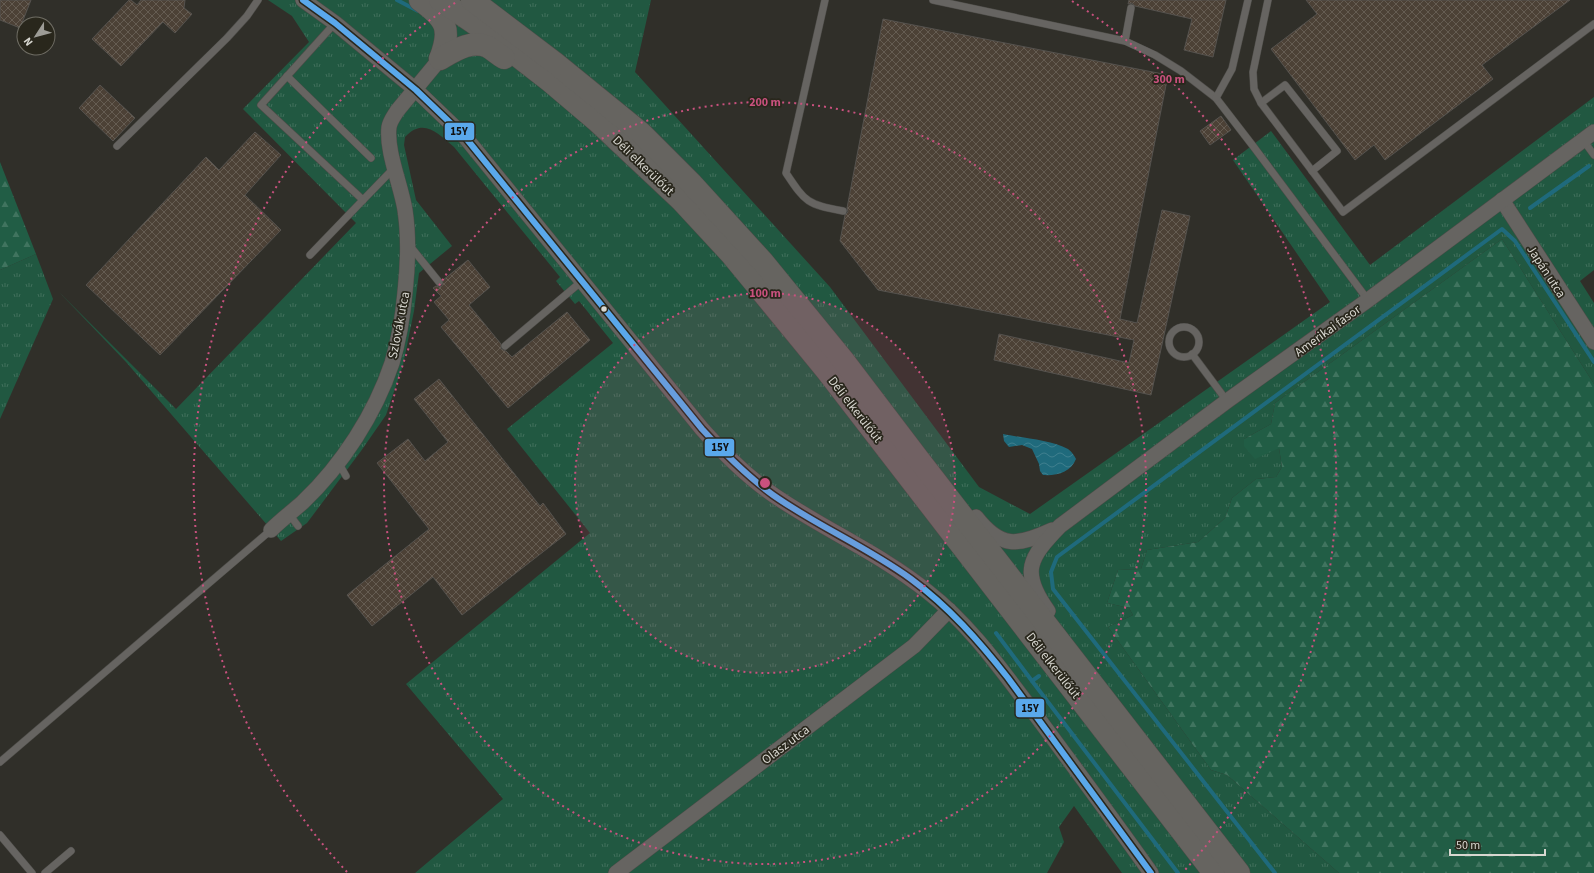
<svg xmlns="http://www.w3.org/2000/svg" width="1594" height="873" font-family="'Source Sans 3',sans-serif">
<defs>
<pattern id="grass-tufts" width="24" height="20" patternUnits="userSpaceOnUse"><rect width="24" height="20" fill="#215841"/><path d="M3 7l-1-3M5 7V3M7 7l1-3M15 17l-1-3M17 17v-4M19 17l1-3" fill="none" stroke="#406f5b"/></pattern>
<pattern id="forest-firs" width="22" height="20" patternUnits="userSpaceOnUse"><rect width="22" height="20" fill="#215d45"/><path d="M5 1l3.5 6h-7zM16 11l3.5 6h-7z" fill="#40745f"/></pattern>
<pattern id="water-waves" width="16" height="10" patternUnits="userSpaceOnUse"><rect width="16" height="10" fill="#1f6a7c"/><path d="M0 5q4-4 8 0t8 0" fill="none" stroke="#3f7f8e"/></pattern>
<pattern id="building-cross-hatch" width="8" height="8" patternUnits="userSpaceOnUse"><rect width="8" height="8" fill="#4c4136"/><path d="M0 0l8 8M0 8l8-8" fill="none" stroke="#655c52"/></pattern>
</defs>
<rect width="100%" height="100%" fill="#302f29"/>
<g fill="url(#grass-tufts)">
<path d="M 268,0 L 651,0 L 635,72 L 830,287 L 979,487 L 1030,514 L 1330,302 L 1233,160 L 1271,131 L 1370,265 L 1594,97 L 1594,270 L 1580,281 L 1594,303 L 1594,384 L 1502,239 L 1275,403 L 1271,424 L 1244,439 L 1279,448 L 1282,467 L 1276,477 L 1256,479 L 1232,498 L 1225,518 L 1198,542 L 1147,550 L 1141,569 L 1118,570 L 1107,603 L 1129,608 L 1133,615 L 1108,627 L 1211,770 L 1227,775 L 1339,873 L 1122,873 L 1074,806 L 1059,827 L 1064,842 L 1047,873 L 415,873 L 503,799 L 406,684 L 590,533 L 507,429 L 613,343 L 579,301 L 575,304 L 556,281 L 560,277 L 454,147 C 438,134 424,117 405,137 L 404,145 L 416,200 L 452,246 L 419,273 L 414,311 L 403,365 L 386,415 L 361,451 L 307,523 L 281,541 L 126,362 L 59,292 L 176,409 L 356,223 L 243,109 L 309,42 L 292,16 Z"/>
<path d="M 36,254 L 53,299 L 0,419 L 0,270 Z"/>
</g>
<g fill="url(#forest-firs)">
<path d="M 0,162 L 36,254 L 0,270 Z"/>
<path d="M 1502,239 L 1594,384 L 1594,873 L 1339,873 L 1227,775 L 1211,770 L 1108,627 L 1133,615 L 1129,608 L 1107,603 L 1118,570 L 1141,569 L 1147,550 L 1198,542 L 1225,518 L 1232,498 L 1256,479 L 1276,477 L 1282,467 L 1279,448 L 1255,459 L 1244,446 L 1244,439 L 1271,424 L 1275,403 Z"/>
</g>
<path fill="url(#water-waves)" d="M 1003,434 C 1022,438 1051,440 1068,449 C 1072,452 1074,455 1076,459 C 1071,472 1057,476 1043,475 L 1040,471 L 1039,464 L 1032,449 L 1022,445 L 1009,447 L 1004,441 Z"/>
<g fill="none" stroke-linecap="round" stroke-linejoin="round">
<g stroke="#1f6a7c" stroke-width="4">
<path d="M 397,0 L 418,11"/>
<path d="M 1530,208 L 1589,166"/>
<path d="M 996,633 L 1032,681"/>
<path d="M 1039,676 L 1032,681 L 1178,873"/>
<path d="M 1275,873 L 1053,589 L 1051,572 L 1057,557 L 1502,229 L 1515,241 L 1594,362"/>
</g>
</g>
<g fill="url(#building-cross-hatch)" stroke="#55524e">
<path d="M 0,0 L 31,0 L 20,28 L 0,20 Z"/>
<path d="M 129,0 L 131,0 L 137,5 L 141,0 L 185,0 L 184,8 L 192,14 L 175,33 L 163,22 L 121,66 L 92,39 Z"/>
<path d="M 1129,0 L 1226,0 L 1213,57 L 1184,50 L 1192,19 L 1135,6 L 1132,3 L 1128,4 Z"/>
<path d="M 1306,0 L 1570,0 L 1482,65 L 1493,79 L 1385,160 L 1374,145 L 1355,160 L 1271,49 L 1317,14 Z"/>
<path d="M 883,19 L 1168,75 L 1120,319 L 1137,323 L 1162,210 L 1190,216 L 1151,395 L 994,360 L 999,334 L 1129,363 L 1134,340 L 878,290 L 840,241 L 845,215 L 848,212 L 847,208 Z"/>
<path d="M 100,85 L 135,118 L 113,141 L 79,108 Z"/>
<path d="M 1221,116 L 1231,130 L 1210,145 L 1200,131 Z"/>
<path d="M 255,132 L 281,155 L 245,195 L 281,230 L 160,355 L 86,285 L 206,157 L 219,170 Z"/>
<path d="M 468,260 L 490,287 L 469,305 L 501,344 L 501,349 L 506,351 L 512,357 L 567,312 L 590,340 L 508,408 L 441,327 L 449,320 L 434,302 L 441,296 L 433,288 L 436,286 L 439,287 L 442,286 L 443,280 Z"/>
<path d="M 439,379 L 540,506 L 543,503 L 566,534 L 462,615 L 433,577 L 372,626 L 347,595 L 429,529 L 377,463 L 408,439 L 425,461 L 448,442 L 414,399 Z"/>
</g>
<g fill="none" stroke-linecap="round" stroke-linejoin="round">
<g stroke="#4d4c48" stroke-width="8">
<g id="service">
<path d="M 825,0 L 786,173 C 806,203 807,204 843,211"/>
<path d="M 933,0 L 1125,41 L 1155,55 L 1181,71 L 1216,98 L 1253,146 L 1368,300"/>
<path d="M 1268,0 L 1253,72 L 1254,89 L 1261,103 L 1343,212 L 1594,24"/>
<path d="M 335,23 L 261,105 L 363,200 L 395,167"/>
<path d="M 1125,41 L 1131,8"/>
<path d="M 287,76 L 371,158"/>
<path d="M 1216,98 L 1232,69 L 1248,0"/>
<path d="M 1261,103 L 1285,85 L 1337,151 L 1312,171"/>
<path d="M 1583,140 L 1594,155"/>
<path d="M 117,146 L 227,38 L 247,16 L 258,0"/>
<path d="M 410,246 L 439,282"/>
<path d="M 310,255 L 363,200"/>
<circle cx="1184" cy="342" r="15"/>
<path d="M 505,346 L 582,281"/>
<path d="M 1192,354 L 1227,401"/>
<path d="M 338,462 L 346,476"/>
<path d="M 289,514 L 298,526"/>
<path d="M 0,762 L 271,530"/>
<path d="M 0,835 L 32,873"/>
<path d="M 45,873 L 71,851"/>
</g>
</g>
<g stroke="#4d4c48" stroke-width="16">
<g id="minor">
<path d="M 303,0 L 335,23 L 416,90 L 465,137 L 702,429 C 725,455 747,477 775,496 C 825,530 881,554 928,592 C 970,625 1000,668 1032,710 C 1072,764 1112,818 1151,873"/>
<path d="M 1502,200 L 1594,342"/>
<path d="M 976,517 C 1001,549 1017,546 1052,530"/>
<path d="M 271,530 C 281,520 293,511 303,502 C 342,465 375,414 392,363 C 399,340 403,315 405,292 C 408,265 409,237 405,210 C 401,185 386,151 389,127 C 390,121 394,116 397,111 L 440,59"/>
<path d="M 1048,611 C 1020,572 1029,558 1060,526 L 1227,401 L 1368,300 L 1594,132"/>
<path d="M 616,873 L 914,646 L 949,610"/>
</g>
</g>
<g stroke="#4d4c48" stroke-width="23">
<g id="primary">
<path d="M 420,0 C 446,19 452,28 440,59"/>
<path d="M 440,0 L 484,30 L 551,82 L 597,121 L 681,200 L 731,254 L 827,371 L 1214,873"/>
<path d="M 472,0 L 555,63 L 641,133 L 691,183 L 763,262 L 843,360 L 919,460 L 1239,873"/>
<path d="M 440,59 C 454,51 472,39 488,47 C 493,50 499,55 504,58"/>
</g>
</g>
<use href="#service" stroke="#666461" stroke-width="7"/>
<use href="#minor" stroke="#666461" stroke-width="15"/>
<use href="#primary" stroke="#666460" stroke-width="22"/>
<g stroke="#29271c" stroke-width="9">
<path id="bus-1" d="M 303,0 L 335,23 L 416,90 L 465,137 L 702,429 C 724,453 747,476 773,495 C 817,526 867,547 911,579 C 949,607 979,641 1008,678 L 1151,873"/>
</g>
<use href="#bus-1" stroke="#5aa8eb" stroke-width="6"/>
</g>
<circle cx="765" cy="483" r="190" fill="#c9517e" fill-opacity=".12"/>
<g fill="none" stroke="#c9517e" stroke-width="2" stroke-dasharray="2 4">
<circle cx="765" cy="483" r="190"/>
<circle cx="765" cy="483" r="381"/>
<path d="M347 872A571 571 0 0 1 458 1M1072 1A571 571 0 0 1 1183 872"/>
</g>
<circle fill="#d8d7d0" stroke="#29271c" stroke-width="1.5" cx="604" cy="309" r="3.5"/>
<g text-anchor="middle" stroke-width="3.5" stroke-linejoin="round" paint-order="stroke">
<g font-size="13" fill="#d8d7d0" stroke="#29271c">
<text transform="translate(644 165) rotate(44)" y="5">Déli elkerülőút</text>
<text transform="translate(1547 271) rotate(57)" y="5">Japán utca</text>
<text transform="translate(398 325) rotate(-79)" y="5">Szlovák utca</text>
<text transform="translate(1327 330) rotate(-36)" y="5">Amerikai fasor</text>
<text transform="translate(856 409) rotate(52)" y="5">Déli elkerülőút</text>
<text transform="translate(1054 665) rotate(52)" y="5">Déli elkerülőút</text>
<text transform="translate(785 744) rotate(-37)" y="5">Olasz utca</text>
</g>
</g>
<circle cx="765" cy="483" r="6" fill="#c9517e" stroke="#29271c" stroke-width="2"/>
<g font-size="12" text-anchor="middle" font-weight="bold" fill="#c9517e" stroke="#29271c" stroke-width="3.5" stroke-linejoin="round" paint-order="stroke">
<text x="1169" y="83">300 m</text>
<text x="765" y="106">200 m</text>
<text x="765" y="297">100 m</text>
</g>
<g stroke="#29271c" stroke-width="1.5">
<rect x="444" y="122" width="31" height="19" rx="4" fill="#5aa8eb"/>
<rect x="704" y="438" width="31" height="19" rx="4" fill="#5aa8eb"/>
<rect x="1015" y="698" width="30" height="20" rx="4" fill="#5aa8eb"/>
</g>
<g font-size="11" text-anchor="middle" font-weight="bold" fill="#111">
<text x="459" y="135">15Y</text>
<text x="720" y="451">15Y</text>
<text x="1030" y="712">15Y</text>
</g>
<g transform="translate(36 36) rotate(234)"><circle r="19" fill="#29271c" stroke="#6f6d64"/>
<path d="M0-3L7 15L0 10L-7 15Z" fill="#9d9c96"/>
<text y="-6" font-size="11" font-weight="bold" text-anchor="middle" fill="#d8d7d0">N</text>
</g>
<path d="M1450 849v6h95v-6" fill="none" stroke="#d8d7d0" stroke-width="2"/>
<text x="1456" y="849" font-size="12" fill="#d8d7d0" stroke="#29271c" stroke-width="3" paint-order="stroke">50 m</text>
</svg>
